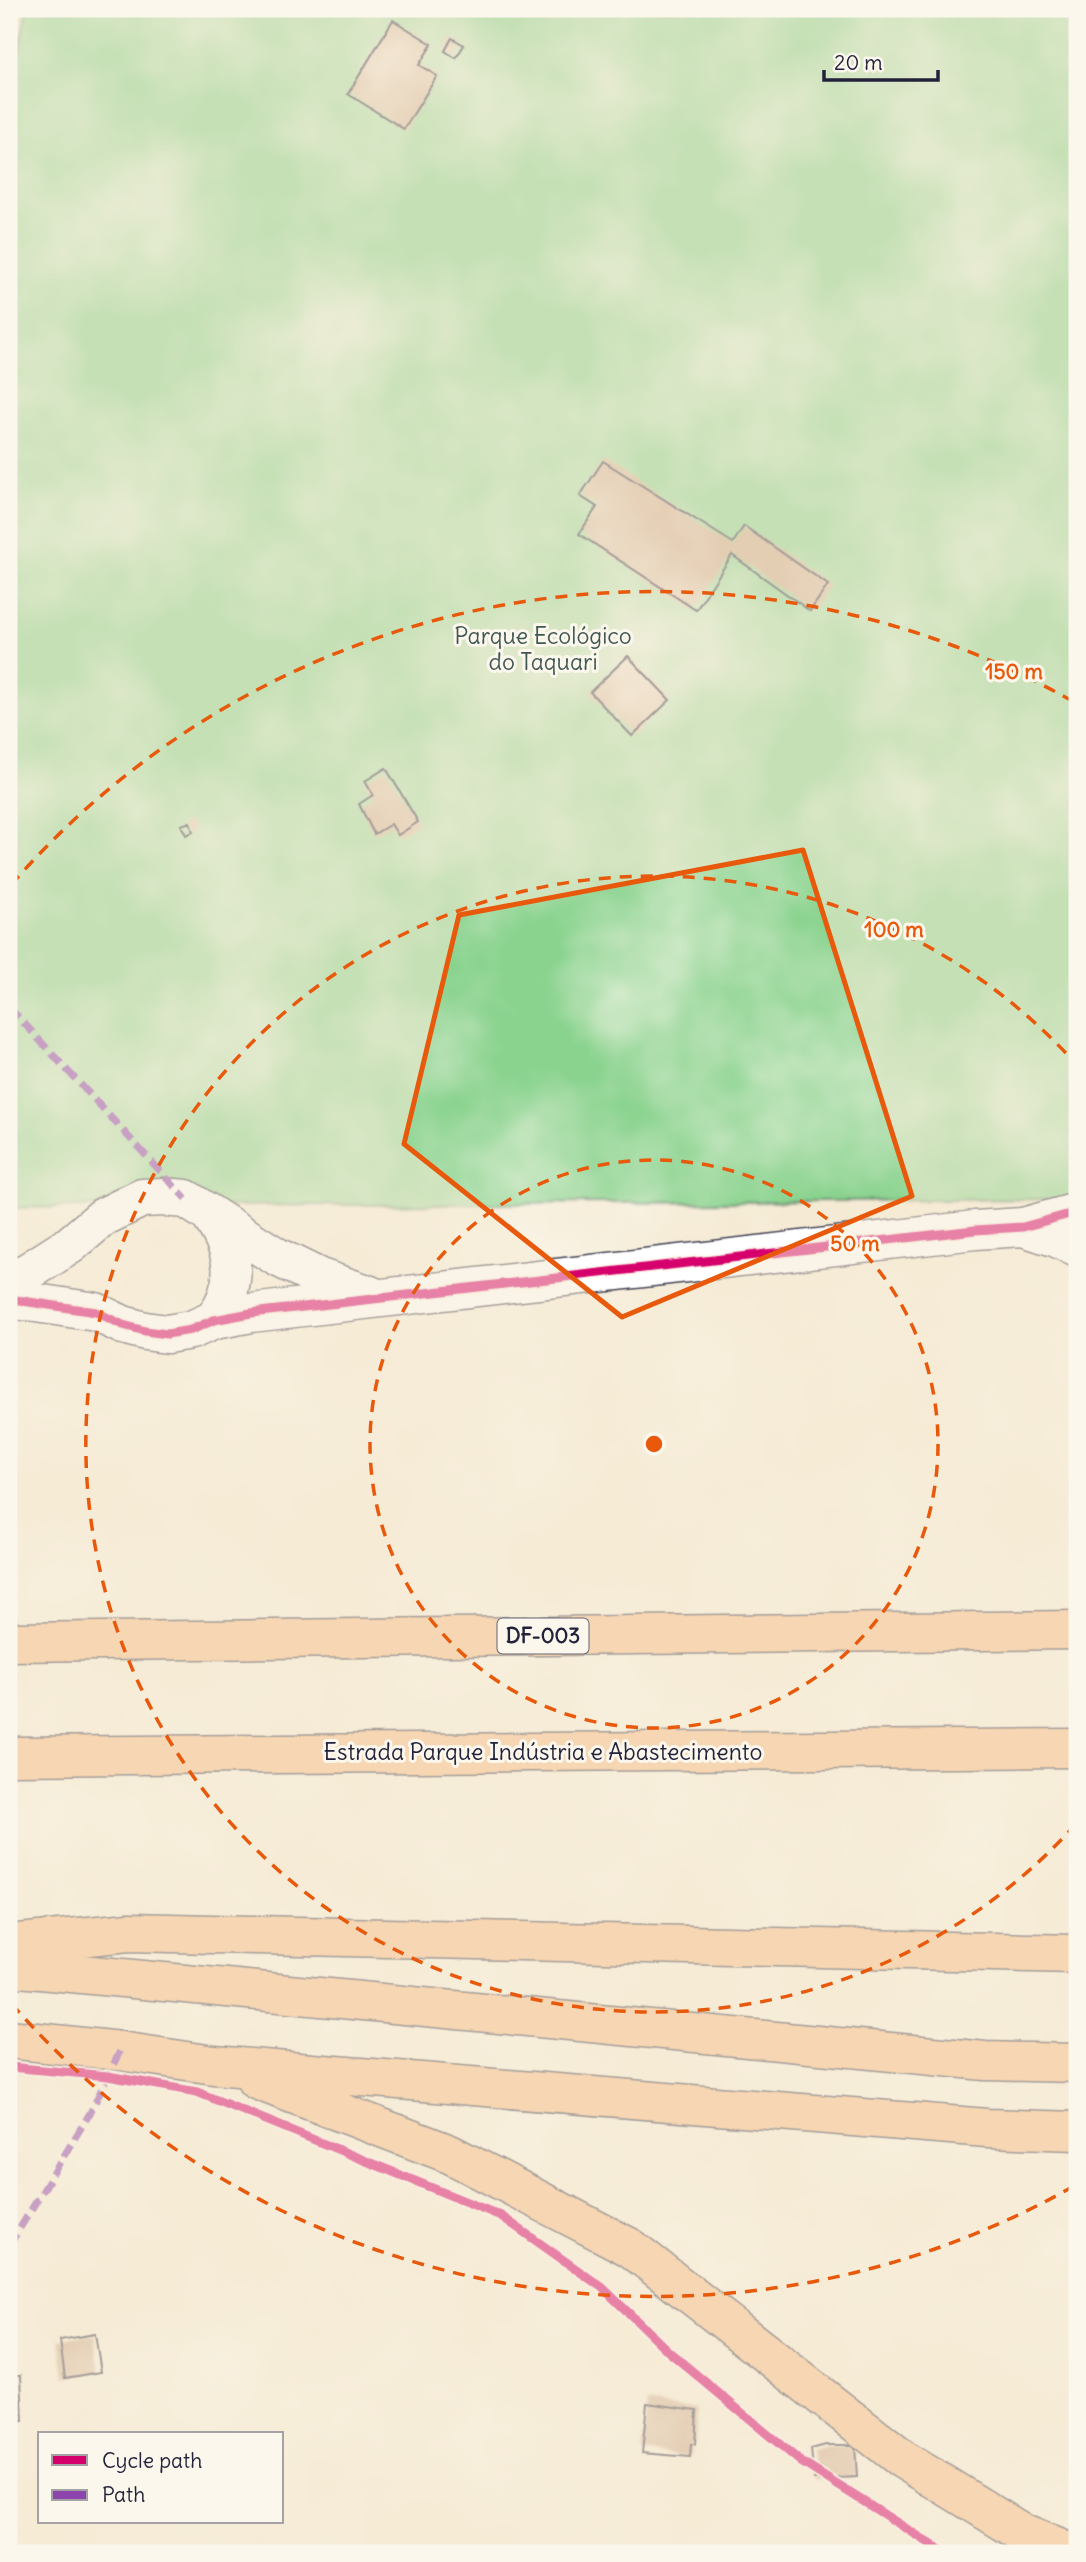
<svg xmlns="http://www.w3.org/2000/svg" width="1086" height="2562" font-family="Delius,sans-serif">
<rect width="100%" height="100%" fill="#fbf7ec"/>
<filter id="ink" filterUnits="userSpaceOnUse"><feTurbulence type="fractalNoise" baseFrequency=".0143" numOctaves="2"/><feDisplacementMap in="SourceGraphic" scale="14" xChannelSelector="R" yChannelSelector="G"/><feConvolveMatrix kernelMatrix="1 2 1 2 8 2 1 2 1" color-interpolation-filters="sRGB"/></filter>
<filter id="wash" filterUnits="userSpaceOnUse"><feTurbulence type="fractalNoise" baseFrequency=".00686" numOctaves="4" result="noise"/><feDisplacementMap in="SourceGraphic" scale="28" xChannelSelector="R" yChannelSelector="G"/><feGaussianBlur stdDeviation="1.57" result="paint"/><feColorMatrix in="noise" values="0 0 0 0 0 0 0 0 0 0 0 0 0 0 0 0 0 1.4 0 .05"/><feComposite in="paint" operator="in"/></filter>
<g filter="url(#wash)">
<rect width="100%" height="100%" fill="#f5ebd5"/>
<path fill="#8ad38f" stroke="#567a65" stroke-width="2" d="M 27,9 L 1077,9 L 1077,1199 L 9,1208 L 9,99 Z"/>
<g id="blocks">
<g fill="#cda889">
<path d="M 393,20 L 432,44 L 419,65 L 437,76 L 404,129 L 348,94 Z"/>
<path d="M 452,38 L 464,45 L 456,58 L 445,51 Z"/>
<path d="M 603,461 L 733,543 L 744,526 L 828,585 L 810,611 L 732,555 L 696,610 L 579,534 L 597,507 L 580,496 Z"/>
<path d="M 628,656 L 670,700 L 632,736 L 590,692 Z"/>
<path d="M 386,768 L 418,822 L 398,835 L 391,824 L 374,834 L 359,804 L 373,795 L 365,781 Z"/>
<path d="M 190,822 L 193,832 L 186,835 L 181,825 Z"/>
<path d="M 95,2334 L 101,2372 L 65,2378 L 60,2340 Z"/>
<path d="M 9,2375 L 21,2375 L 23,2421 L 9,2421 Z"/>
<path d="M 647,2403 L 697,2410 L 695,2444 L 691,2444 L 690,2457 L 642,2453 Z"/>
<path d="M 826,2445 L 855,2445 L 857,2477 L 814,2479 L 811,2449 Z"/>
</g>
</g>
</g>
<g filter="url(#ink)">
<use href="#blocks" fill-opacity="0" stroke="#424052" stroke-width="2"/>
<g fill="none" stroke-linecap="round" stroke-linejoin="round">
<g stroke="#424052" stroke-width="41">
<g id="tertiary">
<path d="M 209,1214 C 235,1250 241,1282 214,1320"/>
<path d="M 1023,1227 L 1057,1238 L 1077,1248"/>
<path d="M 9,1284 L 70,1245 L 103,1217 L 142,1198 L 163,1197 L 186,1199 L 277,1257 L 320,1278 L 370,1295"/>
<path d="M 9,1299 L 96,1312 L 123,1325 L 145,1331 L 167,1334 L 191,1330 L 214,1320 L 251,1313 L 975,1230 L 1023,1227 L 1077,1212"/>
</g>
</g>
<g stroke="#424052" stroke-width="41">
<g id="primary">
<path d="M 9,1944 L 129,1932 L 1077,1954"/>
<path d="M 9,1967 L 985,2061 L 1077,2063"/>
<path d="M 9,2039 L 120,2051 L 214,2065 L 987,2128 L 1077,2131"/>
<path d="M 256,2080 L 450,2154 L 631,2248 L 902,2459 L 1024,2534 L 1071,2553"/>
</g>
</g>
<g stroke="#424052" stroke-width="41">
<g id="trunk">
<path d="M 9,1642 L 1077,1630"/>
<path d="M 9,1756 L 1077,1748"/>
</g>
</g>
<use href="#tertiary" stroke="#fff" stroke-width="38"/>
<use href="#primary" stroke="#f8bd89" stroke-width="38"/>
<use href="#trunk" stroke="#f8bd89" stroke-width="38"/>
<g stroke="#8e44ad" stroke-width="7" stroke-dasharray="14 7" stroke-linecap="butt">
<path d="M 9,1007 L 186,1199"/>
<path d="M 9,2246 L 90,2113 L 120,2051"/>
<path d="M 9,2547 L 12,2553"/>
</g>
<g stroke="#fbf7ec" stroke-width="13">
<g id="cycleway">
<path d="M 9,1299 L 96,1312 L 123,1325 L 145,1331 L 167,1334 L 191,1330 L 214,1320 L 251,1313 L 975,1230 L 1023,1227 L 1077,1212"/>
<path d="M 9,2067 L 108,2076 L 197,2092 L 501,2216 L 603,2288 L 668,2351 L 801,2462 L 945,2553"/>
</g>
</g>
<use href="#cycleway" stroke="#d6006c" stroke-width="9"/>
</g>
</g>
<path d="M0 0H1086V2562H0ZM 803,850 L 912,1196 L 622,1317 L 404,1144 L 459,915 Z" fill="#f5ebd5" fill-opacity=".55" fill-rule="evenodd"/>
<path fill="none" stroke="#e8590c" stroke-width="5" stroke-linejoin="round" d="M 803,850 L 912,1196 L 622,1317 L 404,1144 L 459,915 Z"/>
<g fill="none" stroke="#e8590c" stroke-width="3.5" stroke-dasharray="12 9">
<circle cx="654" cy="1444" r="284"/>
<path d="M1076 1824A568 568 0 1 1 1076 1064"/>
<path d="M1074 2186A852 852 0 0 1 11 2003M11 885A852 852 0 0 1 1074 702"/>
</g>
<g text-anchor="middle" stroke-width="6" stroke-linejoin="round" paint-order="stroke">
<rect fill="#fbf7ec" stroke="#636270" stroke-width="2" x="497.5" y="1618.5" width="91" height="35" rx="5"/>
<g font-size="21" font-weight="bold" fill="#22223b">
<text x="543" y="1643">DF-003</text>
</g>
<g font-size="23" fill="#415754" stroke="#fbf7ec">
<text x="543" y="644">Parque Ecológico<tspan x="543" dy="26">do Taquari</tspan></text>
</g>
<g font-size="23" fill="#22223b" stroke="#fbf7ec">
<text x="543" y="1760">Estrada Parque Indústria e Abastecimento</text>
</g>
</g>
<circle cx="654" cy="1444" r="10" fill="#e8590c" stroke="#fbf7ec" stroke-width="3.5"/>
<g font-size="21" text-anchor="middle" font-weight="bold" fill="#e8590c" stroke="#fbf7ec" stroke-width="6" stroke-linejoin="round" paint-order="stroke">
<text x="1014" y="679">150 m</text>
<text x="894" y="937">100 m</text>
<text x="855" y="1251">50 m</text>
</g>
<rect width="1086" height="2562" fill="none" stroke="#fbf7ec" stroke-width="35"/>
<rect x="38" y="2432" width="245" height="91" fill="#fbf7ec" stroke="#a4a2a5" stroke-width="2"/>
<rect x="52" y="2455" width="35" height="10" fill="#d6006c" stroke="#a4a2a5" stroke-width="2"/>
<text x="102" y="2468" font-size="21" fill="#22223b">Cycle path</text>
<rect x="52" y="2490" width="35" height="10" fill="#8e44ad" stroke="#a4a2a5" stroke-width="2"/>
<text x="102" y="2502" font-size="21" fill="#22223b">Path</text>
<path d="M824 70v10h114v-10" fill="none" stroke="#22223b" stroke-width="3.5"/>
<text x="834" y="70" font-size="21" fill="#22223b" stroke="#fbf7ec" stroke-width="5" paint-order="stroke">20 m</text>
</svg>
